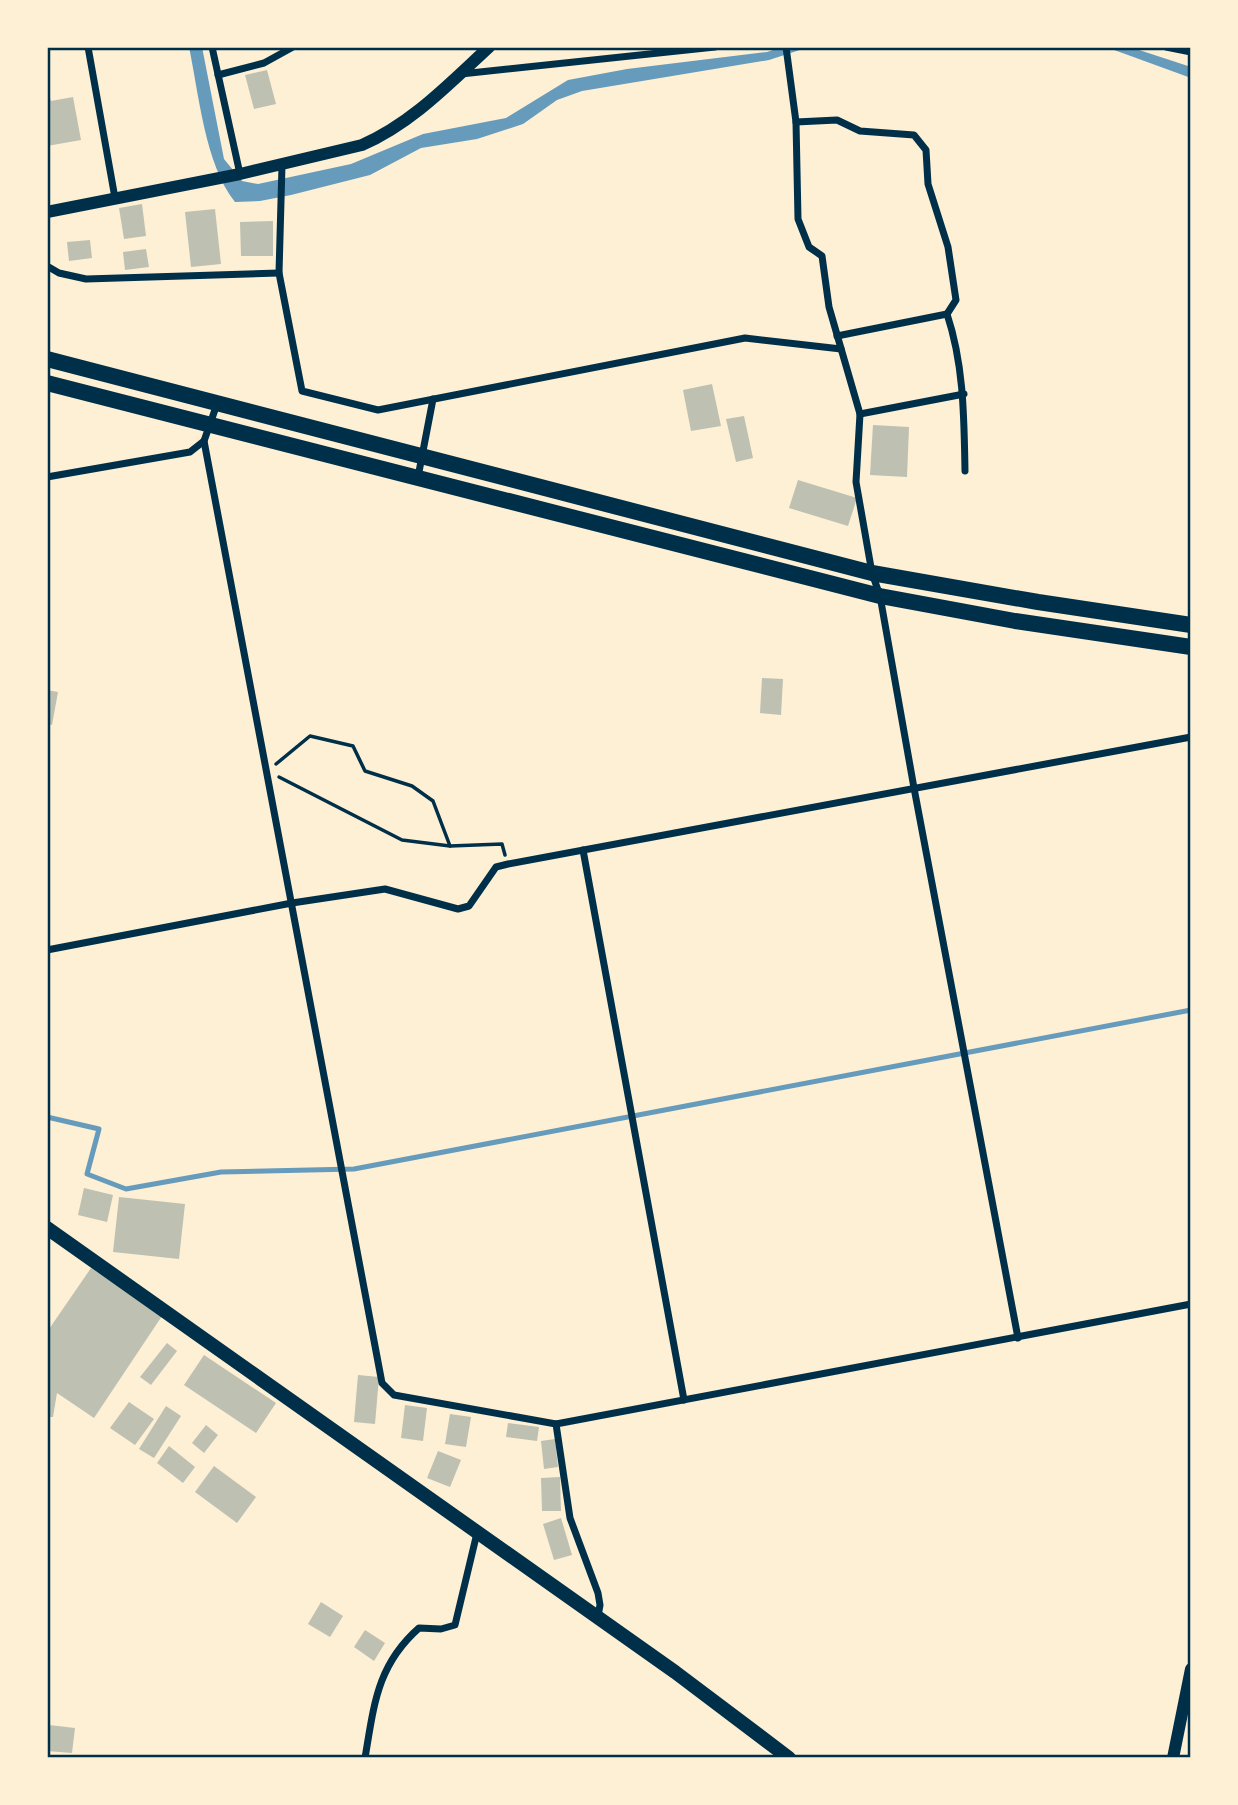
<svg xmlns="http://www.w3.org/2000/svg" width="1238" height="1805" font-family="Commissioner,sans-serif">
<rect width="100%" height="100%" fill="#fdf0d5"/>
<g fill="#669bbc">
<path d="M 189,47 L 202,47 L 224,159 L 242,181 L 258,184 L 351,164 L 423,134 L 506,118 L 568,80 L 627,69 L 767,52 L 782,47 L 809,47 L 769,60 L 582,91 L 557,100 L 523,124 L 477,139 L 421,148 L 370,175 L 291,195 L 260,201 L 235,202 C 205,164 199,95 189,47 Z"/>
<path d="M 1106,47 L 1130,47 L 1191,67 L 1191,78 Z"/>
</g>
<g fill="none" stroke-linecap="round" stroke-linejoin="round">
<path stroke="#669bbc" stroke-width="5" d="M 47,1117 L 99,1129 L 87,1174 L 126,1189 L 221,1172 L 354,1169 L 1191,1010"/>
</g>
<g fill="#bec0b2">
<path d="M 267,70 L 276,104 L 254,109 L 245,75 Z"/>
<path d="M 47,90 L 51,101 L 73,97 L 81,140 L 47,146 Z"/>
<path d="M 142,204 L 146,236 L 124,239 L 119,208 Z"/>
<path d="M 215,209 L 221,264 L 191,267 L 185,212 Z"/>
<path d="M 273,221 L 273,256 L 241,256 L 240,222 Z"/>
<path d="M 90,240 L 92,258 L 69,261 L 67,242 Z"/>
<path d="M 146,249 L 149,267 L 125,270 L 123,252 Z"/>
<path d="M 712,384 L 721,426 L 691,431 L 683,390 Z"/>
<path d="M 744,416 L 753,458 L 736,462 L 726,419 Z"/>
<path d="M 873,425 L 909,427 L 907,477 L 870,475 Z"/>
<path d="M 798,480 L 857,498 L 848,526 L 789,508 Z"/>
<path d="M 762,678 L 783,679 L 781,715 L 760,713 Z"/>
<path d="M 47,690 L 58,692 L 52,725 L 47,724 Z"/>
<path d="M 84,1188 L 113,1195 L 107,1222 L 78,1215 Z"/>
<path d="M 119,1197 L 185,1204 L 179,1259 L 113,1252 Z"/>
<path d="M 91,1268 L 162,1316 L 94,1418 L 57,1393 L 53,1417 L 47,1417 L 47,1332 Z"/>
<path d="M 167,1343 L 177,1351 L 151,1385 L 140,1377 Z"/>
<path d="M 204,1355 L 276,1403 L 256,1433 L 184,1385 Z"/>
<path d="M 358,1375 L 379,1377 L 375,1424 L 354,1422 Z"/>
<path d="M 129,1402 L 154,1419 L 135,1445 L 110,1428 Z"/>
<path d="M 405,1405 L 427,1408 L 423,1441 L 401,1438 Z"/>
<path d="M 166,1406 L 181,1416 L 154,1458 L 139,1449 Z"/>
<path d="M 450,1414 L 471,1417 L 466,1447 L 445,1444 Z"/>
<path d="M 508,1423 L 539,1427 L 537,1441 L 506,1437 Z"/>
<path d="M 206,1425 L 218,1435 L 204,1453 L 192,1443 Z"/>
<path d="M 555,1439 L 558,1467 L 544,1469 L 541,1441 Z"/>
<path d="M 169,1446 L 195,1467 L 183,1483 L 157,1463 Z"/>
<path d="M 438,1451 L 461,1460 L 450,1487 L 427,1478 Z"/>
<path d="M 214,1466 L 256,1497 L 237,1523 L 195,1492 Z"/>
<path d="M 560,1477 L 561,1511 L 542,1511 L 541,1478 Z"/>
<path d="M 561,1518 L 572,1555 L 554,1560 L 543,1524 Z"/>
<path d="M 321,1602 L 343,1616 L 330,1637 L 308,1624 Z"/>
<path d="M 365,1630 L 385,1643 L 374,1661 L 354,1647 Z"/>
<path d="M 49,1725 L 75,1728 L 72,1753 L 47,1751 Z"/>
</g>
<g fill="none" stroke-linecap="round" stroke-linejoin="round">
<g stroke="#003049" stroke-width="3.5">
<path d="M 276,764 L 310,736 L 353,746 L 365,771 L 412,786 L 433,801 L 450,846 L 502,844 L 505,855"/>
<path d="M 279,777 L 402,840 L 450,846"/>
</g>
<g stroke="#003049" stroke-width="7">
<path d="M 88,47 L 115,198"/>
<path d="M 212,47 L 240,174"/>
<path d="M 786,47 L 796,122 L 798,219 L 809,247 L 822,256 L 829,307 L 860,414 L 856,482 L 872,573 L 880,596 L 914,788 L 1018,1338"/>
<path d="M 1166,47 L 1191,52"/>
<path d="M 461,74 L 715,47"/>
<path d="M 218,75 L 264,63 L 293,47"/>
<path d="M 796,122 L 837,120 L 860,131 L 914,135 L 926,150 L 928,184 L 948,247 L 956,300 L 947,314 C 964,365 964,418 965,471"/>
<path d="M 282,165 L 279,273 L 302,391 L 378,410 L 745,338 L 841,349"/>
<path d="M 47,266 L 59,273 L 86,279 L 279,273"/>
<path d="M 837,336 L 947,314"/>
<path d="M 860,414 L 964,394"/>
<path d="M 204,441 L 382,1383 L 394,1395 L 556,1424 L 1191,1304"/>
<path d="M 47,477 L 190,452 L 204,441 L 217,404"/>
<path d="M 418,477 L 433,399"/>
<path d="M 583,850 L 684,1400"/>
<path d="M 47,950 L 292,903 L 385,889 L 458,909 L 469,906 L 496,867 L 508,864 L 1191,737"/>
<path d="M 556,1424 L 570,1518 L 598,1593 L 600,1605 L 598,1616"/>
<path d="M 365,1758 C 374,1705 377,1665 419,1628 L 441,1629 L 455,1625 L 477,1533"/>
</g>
<g stroke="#003049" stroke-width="12">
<path d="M 47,212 L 240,174 L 362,145 C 411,124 450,83 489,47"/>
<path d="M 1173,1758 L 1191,1669"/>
</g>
<path stroke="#003049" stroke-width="14" d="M 47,1228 L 675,1672 L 789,1758"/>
<g stroke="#003049" stroke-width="16">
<path d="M 47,359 L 872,573 L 1038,602 L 1191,625"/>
<path d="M 47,383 L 880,596 L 1015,621 L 1191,647"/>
</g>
</g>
<rect width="1238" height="1805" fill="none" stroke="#fdf0d5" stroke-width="98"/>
<rect x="49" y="49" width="1140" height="1707" fill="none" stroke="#003049" stroke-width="2.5"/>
</svg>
